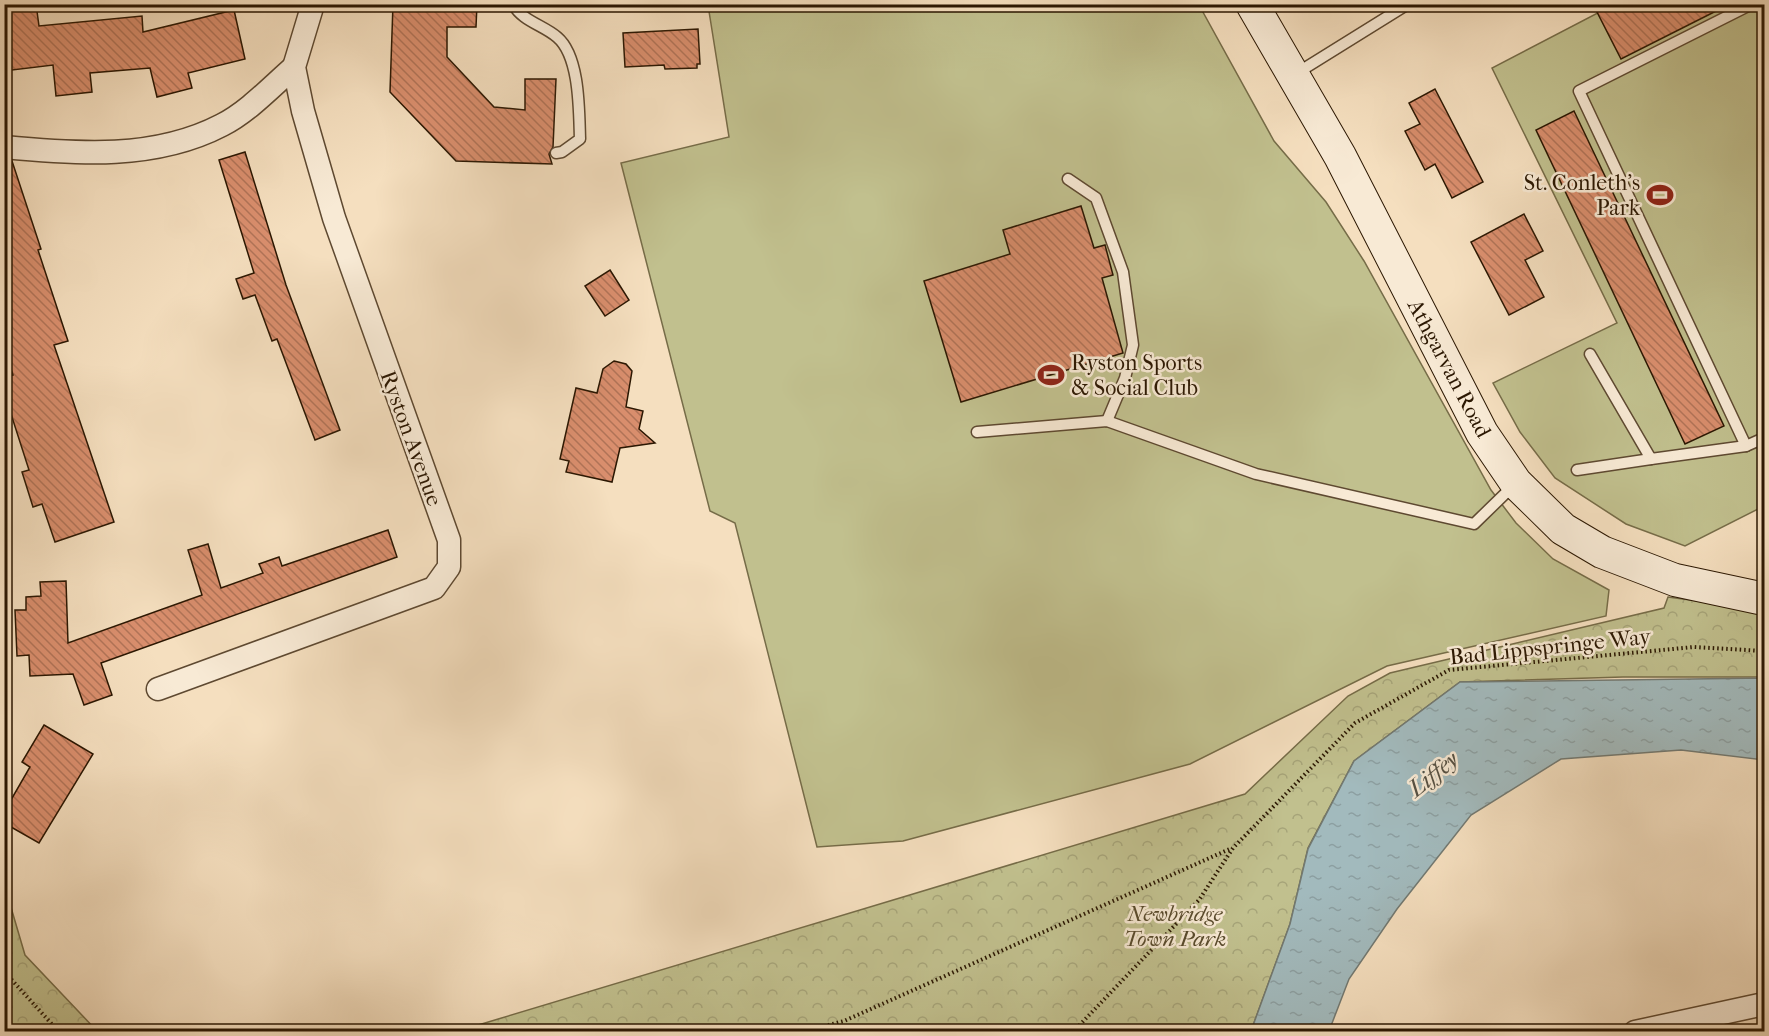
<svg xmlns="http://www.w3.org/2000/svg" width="1769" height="1036" font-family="'IM FELL French Canon',serif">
<defs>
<pattern id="park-crowns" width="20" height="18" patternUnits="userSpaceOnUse" patternTransform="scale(1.5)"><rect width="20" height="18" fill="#c1c08e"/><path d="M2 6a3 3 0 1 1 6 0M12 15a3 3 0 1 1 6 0" fill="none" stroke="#a6a479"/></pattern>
<pattern id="water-ripples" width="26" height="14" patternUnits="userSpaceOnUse" patternTransform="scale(1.5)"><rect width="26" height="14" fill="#a2babd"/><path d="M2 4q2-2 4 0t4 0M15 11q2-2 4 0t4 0" fill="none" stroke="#8c9fa1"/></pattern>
<pattern id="building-back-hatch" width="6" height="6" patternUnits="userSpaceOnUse" patternTransform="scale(1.5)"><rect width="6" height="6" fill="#d98e6d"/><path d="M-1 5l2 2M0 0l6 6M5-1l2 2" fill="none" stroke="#b07357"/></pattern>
</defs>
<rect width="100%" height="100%" fill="#f5dfbf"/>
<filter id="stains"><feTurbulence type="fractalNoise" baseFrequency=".00333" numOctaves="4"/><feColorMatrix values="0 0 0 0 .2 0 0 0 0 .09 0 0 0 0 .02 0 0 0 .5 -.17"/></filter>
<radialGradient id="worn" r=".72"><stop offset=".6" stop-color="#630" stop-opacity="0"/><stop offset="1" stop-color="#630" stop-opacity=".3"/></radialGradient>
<g fill="#c1c08e" stroke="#766c48" stroke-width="1.5">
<path d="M 708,5 L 1199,5 L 1274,141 L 1326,202 L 1364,261 L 1491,490 L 1516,523 L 1553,559 L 1609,590 L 1606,616 L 1387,666 L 1190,764 L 903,841 L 817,847 L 735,523 L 710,511 L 621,163 L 729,137 Z"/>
<path d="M 1613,5 L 1764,5 L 1764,506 L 1685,546 L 1626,524 L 1555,478 L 1520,432 L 1493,383 L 1617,323 L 1492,68 Z"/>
</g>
<g fill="url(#park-crowns)" stroke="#766c48" stroke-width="1.5">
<path d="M 1668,597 L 1764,610 L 1764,677 L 1623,677 L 1460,682 L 1354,761 L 1308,848 L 1290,924 L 1251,1031 L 455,1032 L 1245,794 L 1348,696 L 1390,673 L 1664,608 Z"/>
<path d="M 5,887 L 25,955 L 97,1031 L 5,1031 Z"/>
</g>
<path fill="url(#water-ripples)" stroke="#727972" stroke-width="1.5" d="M 1764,678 L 1764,760 L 1681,750 L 1561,759 L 1471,815 L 1397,909 L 1349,979 L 1329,1031 L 1251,1031 L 1290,924 L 1308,849 L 1354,761 L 1460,682 Z"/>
<g fill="url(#building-back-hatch)" stroke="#2b1702" stroke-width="1.5">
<path d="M 4,4 L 36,4 L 39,26 L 142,16 L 143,32 L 234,10 L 245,59 L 188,73 L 192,88 L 157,97 L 150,68 L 90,73 L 92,92 L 56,96 L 53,65 L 4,71 Z"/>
<path d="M 393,4 L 477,4 L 476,27 L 447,27 L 447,57 L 494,107 L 525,110 L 525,79 L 556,79 L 553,147 L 549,154 L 552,164 L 456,161 L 390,92 Z"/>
<path d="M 1613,4 L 1730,4 L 1621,59 L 1597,12 Z"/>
<path d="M 698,29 L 700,64 L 697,64 L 697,68 L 665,69 L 664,65 L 625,67 L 623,33 Z"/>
<path d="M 1435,89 L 1483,182 L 1452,198 L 1435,164 L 1425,170 L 1405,131 L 1420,124 L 1409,103 Z"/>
<path d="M 1574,111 L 1724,426 L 1685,444 L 1536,130 Z"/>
<path d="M 245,152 L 286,285 L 340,430 L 315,440 L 277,339 L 272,341 L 255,295 L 243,299 L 236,279 L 254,273 L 219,160 Z"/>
<path d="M 4,161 L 12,161 L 41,249 L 38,250 L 68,341 L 54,345 L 114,522 L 55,542 L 42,504 L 33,507 L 22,472 L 29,470 L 11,414 L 4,417 L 4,378 L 13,375 L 4,349 Z"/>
<path d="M 1081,206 L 1094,248 L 1105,245 L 1113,275 L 1102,278 L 1123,353 L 961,402 L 924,281 L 1010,254 L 1003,230 Z"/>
<path d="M 1524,214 L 1543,251 L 1525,260 L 1544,297 L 1509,315 L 1471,242 Z"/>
<path d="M 610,270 L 629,300 L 605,316 L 585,286 Z"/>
<path d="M 614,361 L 626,364 L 632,371 L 626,407 L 643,411 L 639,429 L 655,443 L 620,448 L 612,482 L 566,472 L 569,461 L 560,459 L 576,388 L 597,393 L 603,369 Z"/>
<path d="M 388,530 L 397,557 L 101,663 L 112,695 L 84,705 L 73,674 L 30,676 L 29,655 L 17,656 L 15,610 L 26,610 L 26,597 L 41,596 L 40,582 L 66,581 L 68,643 L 202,595 L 188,550 L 208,544 L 221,588 L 263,573 L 259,564 L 279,557 L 282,566 Z"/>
<path d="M 44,725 L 93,754 L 39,843 L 4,823 L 4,812 L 30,767 L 22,762 Z"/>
</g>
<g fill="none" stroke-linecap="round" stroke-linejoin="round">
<g stroke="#5e4931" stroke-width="13">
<g id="lane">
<path d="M 513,4 C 522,21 543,25 557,37 C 580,56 579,111 580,139 L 562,152 L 556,153"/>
<path d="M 1752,4 L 1579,91 L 1746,446 L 1764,438"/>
<path d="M 1297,73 L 1408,4"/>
<path d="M 1068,179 L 1096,198 L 1123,272 L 1133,345 L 1125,378 L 1107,421"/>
<path d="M 1590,354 L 1651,459 L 1746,446"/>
<path d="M 977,432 L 1107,421 L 1256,474 L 1474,524 L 1514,485"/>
<path d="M 1577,470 L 1651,459"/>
</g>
</g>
<g stroke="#5e4931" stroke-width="25">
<g id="street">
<path d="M 4,147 C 77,154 155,160 222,125 C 248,112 272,86 294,67"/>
<path d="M 158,689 L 434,588 L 449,567 L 449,540 L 334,218 L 303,111 L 294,67 L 313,4"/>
<path d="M 1635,1032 L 1764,1004"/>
</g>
</g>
<g stroke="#2b1702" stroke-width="34">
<path id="secondary" d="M 1252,4 L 1340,156 L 1482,433 L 1516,483 L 1563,529 L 1602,552 L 1675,580 L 1764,599"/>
</g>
<g stroke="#2b1702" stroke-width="4" stroke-dasharray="1.5 3" stroke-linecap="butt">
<path d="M 4,963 L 11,979 L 59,1032"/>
<path d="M 802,1032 L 844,1021 L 1232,848"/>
<path d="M 1073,1032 L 1199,900 L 1233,848 L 1355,723 L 1449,670 L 1694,647 L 1764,651"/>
</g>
<use href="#lane" stroke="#f8ead5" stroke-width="10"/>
<use href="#street" stroke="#f8ead5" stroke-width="22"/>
<use href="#secondary" stroke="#f8ead5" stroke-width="32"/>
</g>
<defs>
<g id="stadium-bare" transform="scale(2.07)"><path d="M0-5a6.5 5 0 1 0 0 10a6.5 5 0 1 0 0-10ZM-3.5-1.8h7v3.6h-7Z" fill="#8f2418" stroke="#f8ead5" stroke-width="2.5" paint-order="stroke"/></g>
</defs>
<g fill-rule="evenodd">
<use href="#stadium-bare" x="1660" y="195"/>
<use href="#stadium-bare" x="1051" y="375"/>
</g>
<g text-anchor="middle" stroke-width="5" stroke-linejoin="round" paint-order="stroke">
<g font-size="22" fill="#2b1702" stroke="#f8ead5" text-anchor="end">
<text x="1640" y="190">St. Conleth's<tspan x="1640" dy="25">Park</tspan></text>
<text x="1071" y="370" text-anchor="start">Ryston Sports<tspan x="1071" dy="25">&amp; Social Club</tspan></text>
</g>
<g font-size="22" fill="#2b1702" stroke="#f8ead5">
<text transform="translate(1450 368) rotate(62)" y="8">Athgarvan Road</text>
<text transform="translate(412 438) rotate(70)" y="8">Ryston Avenue</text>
<text transform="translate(1550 646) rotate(-6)" y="8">Bad Lippspringe Way</text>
</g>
<g font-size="22" font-style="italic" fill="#584a2c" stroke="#f8ead5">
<text x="1175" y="921">Newbridge<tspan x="1175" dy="25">Town Park</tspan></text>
</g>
<g font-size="24" font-style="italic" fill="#555043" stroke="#f8ead5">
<text transform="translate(1433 774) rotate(-39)" y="8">Liffey</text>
</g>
</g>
<rect width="1769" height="1036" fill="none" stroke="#f5dfbf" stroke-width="24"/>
<rect x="6" y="6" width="1757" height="1024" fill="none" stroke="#2b1702" stroke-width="3"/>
<rect x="12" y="12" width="1745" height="1012" fill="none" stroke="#2b1702" stroke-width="1.5"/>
<rect width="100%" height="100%" filter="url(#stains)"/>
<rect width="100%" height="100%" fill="url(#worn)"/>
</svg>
